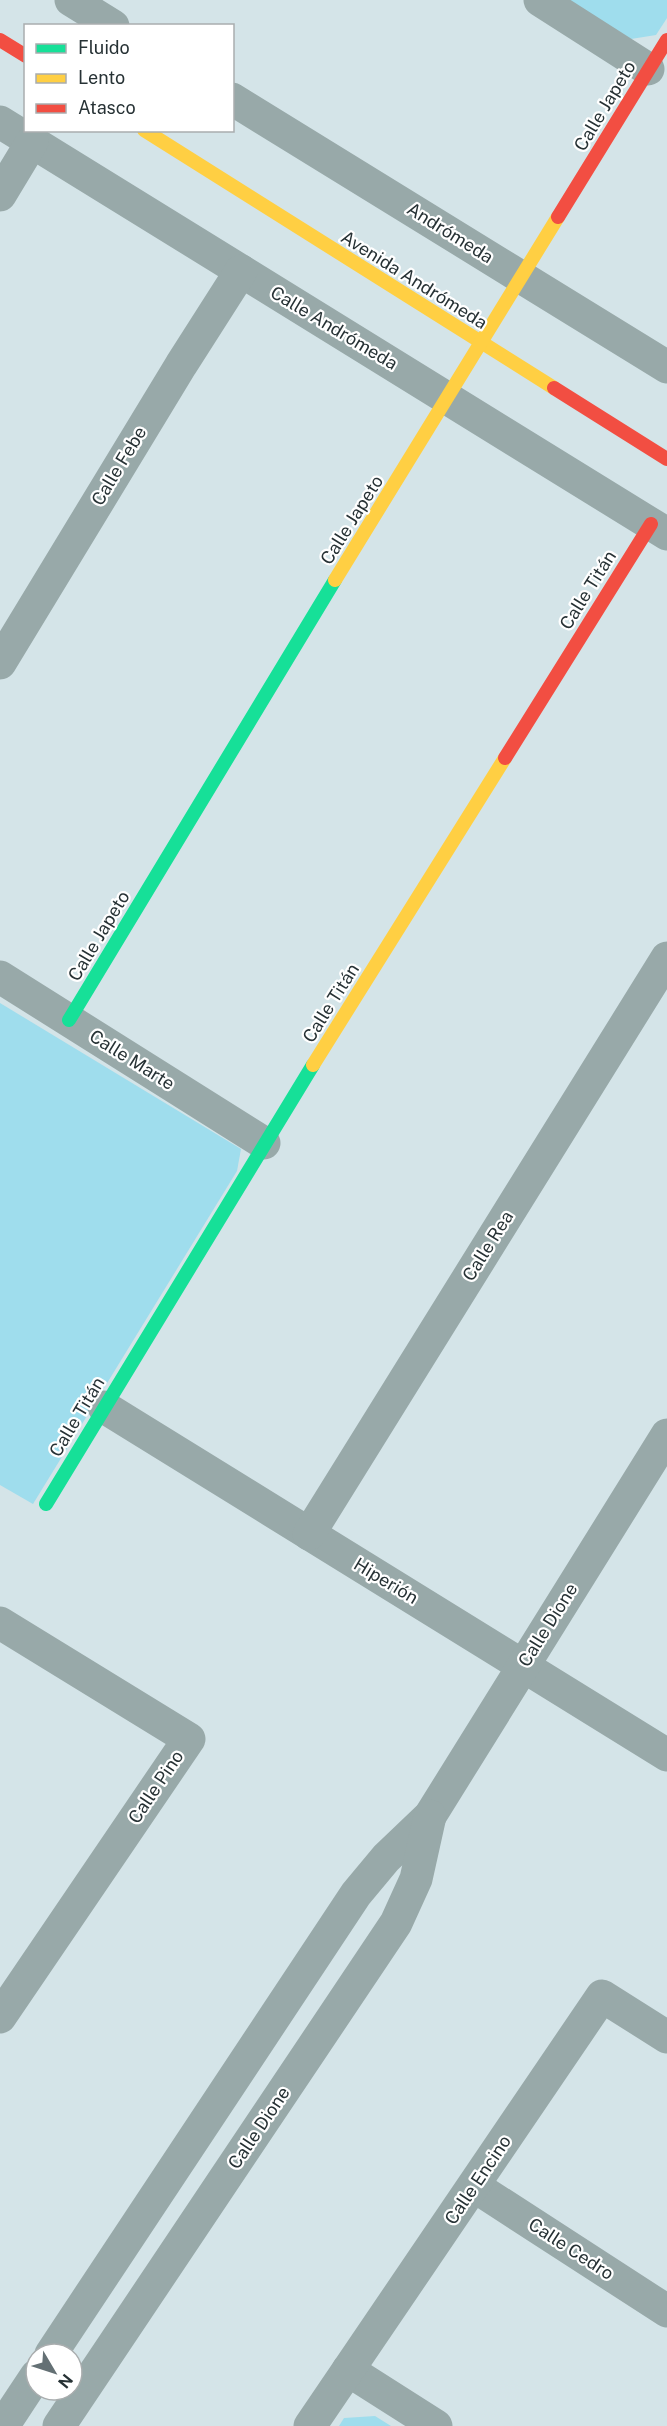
<svg xmlns="http://www.w3.org/2000/svg" width="667" height="2426" font-family="'Public Sans',sans-serif">
<rect width="100%" height="100%" fill="#d4e4e8"/>
<g fill="#9fdded">
<path d="M 567,0 L 667,0 L 667,18 L 656,35 L 631,39 Z"/>
<path d="M 0,1003 L 241,1149 L 237,1171 L 33,1504 L 0,1485 Z"/>
<path d="M 375,2416 L 391,2426 L 339,2426 L 344,2418 Z"/>
</g>
<g fill="none" stroke-linecap="round" stroke-linejoin="round">
<g stroke="#98a9a9" stroke-width="33">
<path d="M 71,0 L 113,26"/>
<path d="M 540,0 L 648,69"/>
<path d="M 232,99 L 667,367"/>
<path d="M 0,122 L 667,534"/>
<path d="M 0,195 L 32,142"/>
<path d="M 0,663 L 181,365 L 241,271"/>
<path d="M 0,977 L 264,1143"/>
<path d="M 104,1407 L 667,1755"/>
<path d="M 309,1534 L 667,958"/>
<path d="M 0,1623 L 189,1739 L 0,2017"/>
<path d="M 474,2186 L 667,2311"/>
<path d="M 51,2354 L 356,1894 L 386,1858 L 430,1816 L 667,1435"/>
<path d="M 348,2370 L 436,2426"/>
<path d="M 3,2426 L 36,2376"/>
<path d="M 59,2426 L 396,1923 L 416,1879 L 430,1816"/>
<path d="M 310,2426 L 602,1996 L 667,2037"/>
</g>
<g stroke="#16e098" stroke-width="14">
<path d="M 69,1020 L 335,580"/>
<path d="M 46,1504 L 313,1065"/>
</g>
<g stroke="#ffcf43" stroke-width="14">
<path d="M 144,130 L 554,388"/>
<path d="M 335,580 L 558,217"/>
<path d="M 313,1065 L 505,758"/>
</g>
<g stroke="#f24e42" stroke-width="14">
<path d="M 0,40 L 26,56"/>
<path d="M 558,217 L 667,40"/>
<path d="M 554,388 L 667,459"/>
<path d="M 505,758 L 651,524"/>
</g>
</g>
<g text-anchor="middle" stroke-width="4.5" stroke-linejoin="round" paint-order="stroke">
<g font-size="18" fill="#273235" stroke="#fff">
<text transform="translate(605 106) rotate(-59)" y="6">Calle Japeto</text>
<text transform="translate(450 233) rotate(32)" y="6">Andrómeda</text>
<text transform="translate(414 280) rotate(32)" y="6">Avenida Andrómeda</text>
<text transform="translate(334 328) rotate(31)" y="6">Calle Andrómeda</text>
<text transform="translate(119 466) rotate(-59)" y="6">Calle Febe</text>
<text transform="translate(352 520) rotate(-58)" y="6">Calle Japeto</text>
<text transform="translate(588 590) rotate(-58)" y="6">Calle Titán</text>
<text transform="translate(99 936) rotate(-59)" y="6">Calle Japeto</text>
<text transform="translate(331 1003) rotate(-58)" y="6">Calle Titán</text>
<text transform="translate(132 1060) rotate(32)" y="6">Calle Marte</text>
<text transform="translate(488 1246) rotate(-58)" y="6">Calle Rea</text>
<text transform="translate(77 1417) rotate(-59)" y="6">Calle Titán</text>
<text transform="translate(386 1581) rotate(31)" y="6">Hiperión</text>
<text transform="translate(548 1625) rotate(-58)" y="6">Calle Dione</text>
<text transform="translate(156 1787) rotate(-56)" y="6">Calle Pino</text>
<text transform="translate(259 2128) rotate(-56)" y="6">Calle Dione</text>
<text transform="translate(478 2180) rotate(-56)" y="6">Calle Encino</text>
<text transform="translate(571 2249) rotate(33)" y="6">Calle Cedro</text>
</g>
</g>
<rect x="24" y="24" width="210" height="108" fill="#ffffff" stroke="#a9adae" stroke-width="1.5"/>
<rect x="36" y="44" width="30" height="9" fill="#16e098" stroke="#a9adae" stroke-width="1.5"/>
<text x="78" y="54" font-size="18" fill="#273235">Fluido</text>
<rect x="36" y="74" width="30" height="9" fill="#ffcf43" stroke="#a9adae" stroke-width="1.5"/>
<text x="78" y="84" font-size="18" fill="#273235">Lento</text>
<rect x="36" y="104" width="30" height="9" fill="#f24e42" stroke="#a9adae" stroke-width="1.5"/>
<text x="78" y="114" font-size="18" fill="#273235">Atasco</text>
<g transform="translate(54 2372) rotate(129)"><circle r="28" fill="#ffffff" stroke="#a9adae" stroke-width="1.5"/>
<path d="M0-4.5L10 22L0 15L-10 22Z" fill="#647074"/>
<text y="-9" font-size="16" font-weight="bold" text-anchor="middle" fill="#273235">N</text>
</g>
</svg>
